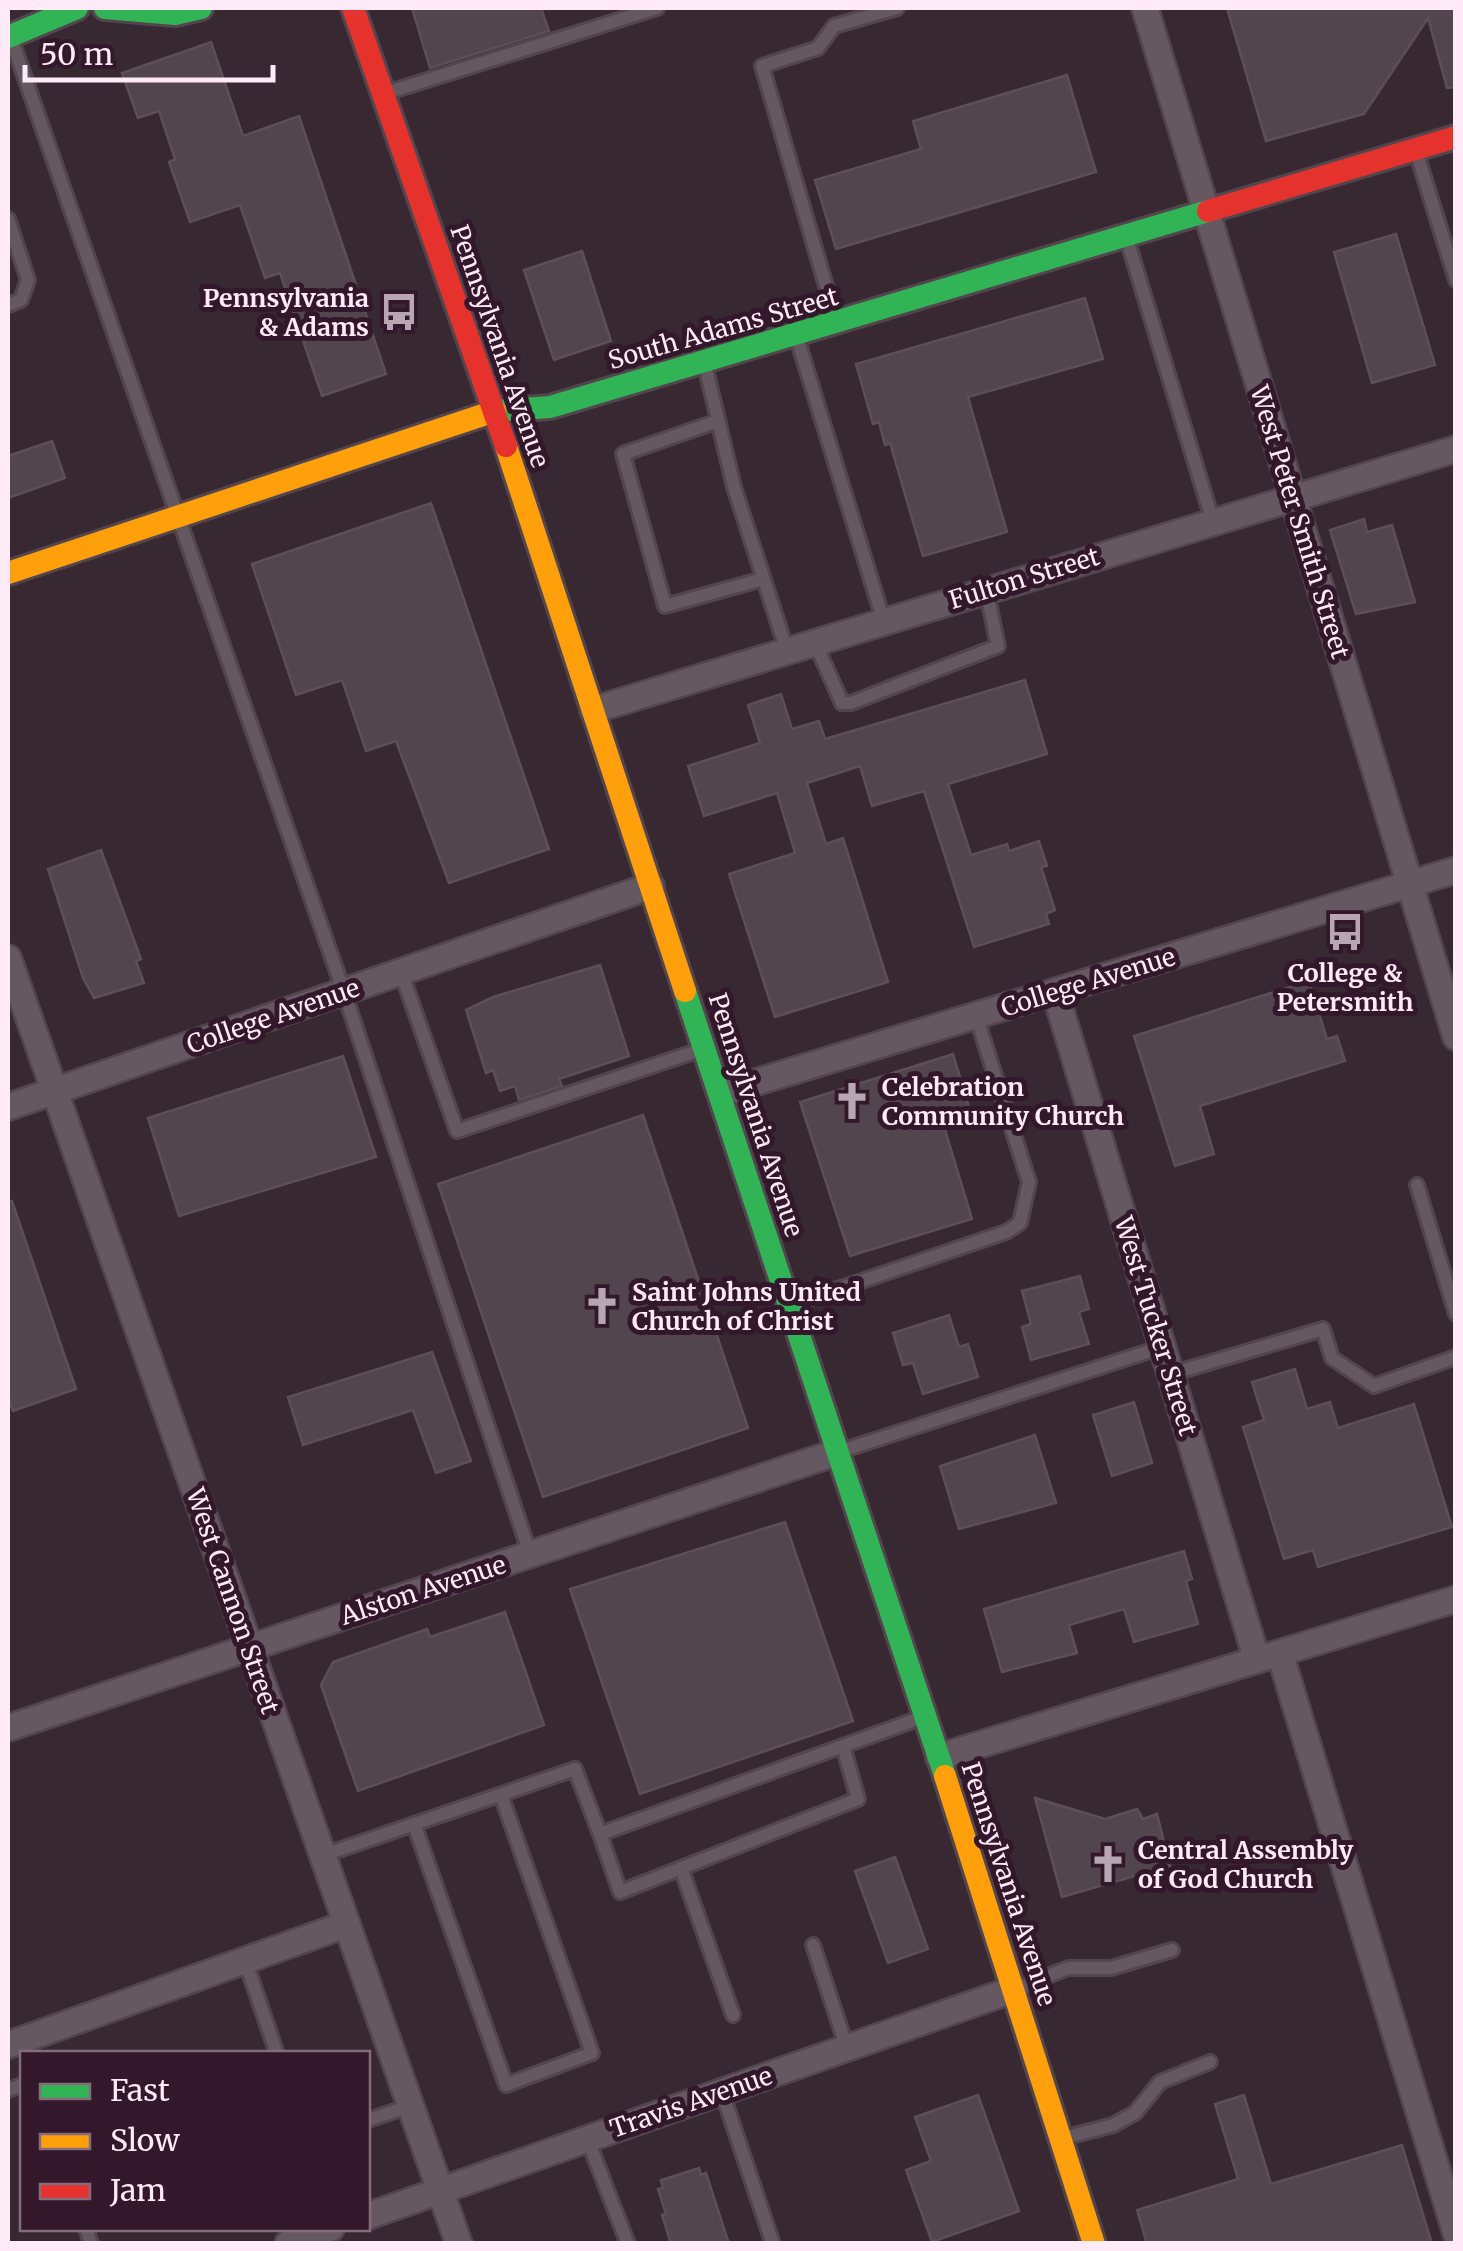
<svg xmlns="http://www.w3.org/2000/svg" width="1463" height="2251" font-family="Merriweather,serif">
<rect width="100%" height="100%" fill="#372832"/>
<g fill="#53454d" stroke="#5d4f56" stroke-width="2.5">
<path d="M 412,8 L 541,8 L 549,31 L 430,68 Z"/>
<path d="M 1227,8 L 1456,8 L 1456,87 L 1447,88 L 1428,18 L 1364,114 L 1266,141 Z"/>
<path d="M 211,42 L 243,136 L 299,116 L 386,374 L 322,396 L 280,273 L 265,278 L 240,205 L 190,222 L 169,162 L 175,159 L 159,111 L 138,118 L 122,73 Z"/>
<path d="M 1067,75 L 1096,172 L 836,249 L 815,180 L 921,149 L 913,121 Z"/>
<path d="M 1396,234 L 1435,365 L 1372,383 L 1334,252 Z"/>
<path d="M 582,251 L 611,341 L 554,360 L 524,270 Z"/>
<path d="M 1085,298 L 1103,359 L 968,397 L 1007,532 L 923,556 L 890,443 L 885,445 L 879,422 L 873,424 L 856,364 Z"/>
<path d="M 52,441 L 65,478 L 8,498 L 8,456 Z"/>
<path d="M 431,503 L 549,849 L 449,883 L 396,741 L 366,751 L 342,680 L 296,695 L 252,564 Z"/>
<path d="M 1364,519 L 1367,532 L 1392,525 L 1415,602 L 1356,614 L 1330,530 Z"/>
<path d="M 1025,680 L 1047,754 L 948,784 L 971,855 L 1007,844 L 1009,851 L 1039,841 L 1047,866 L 1041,867 L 1055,910 L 1046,914 L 1049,924 L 974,947 L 924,791 L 872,806 L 860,766 L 807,783 L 826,844 L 843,838 L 888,982 L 775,1017 L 729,874 L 795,853 L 777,793 L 704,816 L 688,766 L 760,743 L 748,705 L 781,694 L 792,729 L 819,721 L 825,739 Z"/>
<path d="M 101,850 L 141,959 L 136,961 L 144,983 L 94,998 L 83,978 L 48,869 Z"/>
<path d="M 600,965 L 629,1056 L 559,1079 L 562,1086 L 519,1100 L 515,1086 L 500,1091 L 493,1070 L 486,1073 L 466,1010 L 493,997 Z"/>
<path d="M 1309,981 L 1327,1039 L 1337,1036 L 1345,1061 L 1200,1106 L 1214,1154 L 1175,1166 L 1134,1036 Z"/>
<path d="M 953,1054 L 971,1114 L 943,1123 L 972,1219 L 850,1256 L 800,1102 Z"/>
<path d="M 343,1056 L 376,1157 L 179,1216 L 148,1118 Z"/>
<path d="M 643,1115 L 748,1428 L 543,1497 L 438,1184 Z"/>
<path d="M 12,1201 L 76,1389 L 13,1411 L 8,1396 L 8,1202 Z"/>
<path d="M 1080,1276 L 1089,1309 L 1079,1312 L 1089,1344 L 1031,1360 L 1022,1327 L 1031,1324 L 1022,1291 Z"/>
<path d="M 949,1315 L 959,1347 L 968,1344 L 978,1377 L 923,1394 L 913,1363 L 903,1365 L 893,1333 Z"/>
<path d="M 432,1352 L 471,1461 L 436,1473 L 413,1410 L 303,1445 L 288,1397 Z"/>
<path d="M 1295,1369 L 1307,1409 L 1330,1402 L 1338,1428 L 1414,1404 L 1452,1527 L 1318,1567 L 1313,1550 L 1284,1559 L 1243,1427 L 1264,1420 L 1252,1382 Z"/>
<path d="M 1134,1402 L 1152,1463 L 1112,1476 L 1093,1415 Z"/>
<path d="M 1035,1435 L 1056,1503 L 959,1529 L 940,1466 Z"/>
<path d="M 785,1522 L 853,1721 L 640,1794 L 570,1589 Z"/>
<path d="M 1184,1551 L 1192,1579 L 1186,1581 L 1198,1624 L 1134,1642 L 1124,1609 L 1069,1625 L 1077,1653 L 1002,1672 L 984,1609 Z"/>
<path d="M 505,1612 L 544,1725 L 358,1791 L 321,1685 L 333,1662 L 427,1629 L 430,1637 Z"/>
<path d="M 1035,1798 L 1105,1819 L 1137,1809 L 1143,1819 L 1157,1814 L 1170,1866 L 1062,1897 Z"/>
<path d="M 895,1857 L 928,1949 L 888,1963 L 855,1871 Z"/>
<path d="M 978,2095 L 1019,2211 L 932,2242 L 906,2170 L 931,2161 L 915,2117 Z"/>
<path d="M 1244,2095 L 1271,2184 L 1402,2145 L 1432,2244 L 1147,2244 L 1137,2210 L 1238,2179 L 1215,2104 Z"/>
<path d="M 699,2168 L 701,2175 L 706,2173 L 729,2244 L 671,2244 L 662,2215 L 666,2214 L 658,2189 L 663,2188 L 661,2180 Z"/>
</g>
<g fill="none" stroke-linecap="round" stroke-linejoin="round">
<g stroke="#53454e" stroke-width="18">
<g id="lane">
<path d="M 11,38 L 344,992 L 530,1554"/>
<path d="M 386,93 L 657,8"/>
<path d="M 1416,151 L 1456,280"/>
<path d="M 8,219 L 28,280 L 21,300 L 8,305"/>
<path d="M 1127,239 L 1213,522"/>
<path d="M 835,317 L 762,66 L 818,48 L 834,26 L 897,8"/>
<path d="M 797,338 L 884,622"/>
<path d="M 705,365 L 734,487 L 787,651"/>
<path d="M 718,421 L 623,454 L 665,606 L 763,579"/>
<path d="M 815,643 L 842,703 L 851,703 L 998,646 L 986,589"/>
<path d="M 401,972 L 457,1131 L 703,1049"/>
<path d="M 1417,1185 L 1456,1314"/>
<path d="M 794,1304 L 1006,1232 L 1020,1223 L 1029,1182 L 976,1016"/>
<path d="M 1171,1374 L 1323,1329 L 1332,1358 L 1374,1386 L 1456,1357"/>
<path d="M 841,1451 L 1162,1347"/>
<path d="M 414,1824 L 506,2085 L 592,2053 L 501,1795"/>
<path d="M 600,1834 L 620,1892 L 858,1799 L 843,1746"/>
<path d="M 324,1855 L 575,1769 L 600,1834 L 923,1717"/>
<path d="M 682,1871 L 733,2015"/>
<path d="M 813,1945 L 847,2048"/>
<path d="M 245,1960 L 277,2054"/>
<path d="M 1018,1988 L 1068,1968 L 1111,1968 L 1172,1950"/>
<path d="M 8,2090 L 22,2085"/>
<path d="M 722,2092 L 773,2244"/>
<path d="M 368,2120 L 410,2106"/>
<path d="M 587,2138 L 628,2244"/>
<path d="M 1064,2138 L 1113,2125 L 1135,2113 L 1160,2082 L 1210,2062"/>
<path d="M 86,2228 L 91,2244"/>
</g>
</g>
<g stroke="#53454e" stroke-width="30">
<g id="street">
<path d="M 1145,8 L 1456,1037"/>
<path d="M 593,710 L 1456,449"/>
<path d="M 8,958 L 459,2244"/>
<path d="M 1055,992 L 1257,1660"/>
<path d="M 720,1093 L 1456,870"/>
<path d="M 8,1107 L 651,886"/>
<path d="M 1280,1654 L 1456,2233"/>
<path d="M 8,1728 L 838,1452"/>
<path d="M 939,1757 L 1456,1599"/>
<path d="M 8,2045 L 347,1924"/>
<path d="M 368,2216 L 1015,1989"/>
<path d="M 288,2244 L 331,2228"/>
</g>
</g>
<g stroke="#53454e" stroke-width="28">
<g id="fast">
<path d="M 105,8 L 175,14 L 201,8"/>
<path d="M 8,37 L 77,8"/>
<path d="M 495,411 L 550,407 L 1208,211"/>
<path d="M 685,991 L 945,1776"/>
</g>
</g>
<g stroke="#53454e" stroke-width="28">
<g id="slow">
<path d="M 506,446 L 685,991"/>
<path d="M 8,573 L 495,411"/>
<path d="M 945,1776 L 1094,2244"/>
</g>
</g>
<g stroke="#53454e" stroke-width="28">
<g id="jam">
<path d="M 353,8 L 506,446"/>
<path d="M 1208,211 L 1456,137"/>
</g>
</g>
<use href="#lane" stroke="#655861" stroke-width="12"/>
<use href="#street" stroke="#655861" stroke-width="25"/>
<use href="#fast" stroke="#30b455" stroke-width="22"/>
<use href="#slow" stroke="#ff9f0a" stroke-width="22"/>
<use href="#jam" stroke="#e5322d" stroke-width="22"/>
</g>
<defs>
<g id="bus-bare" transform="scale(3)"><path d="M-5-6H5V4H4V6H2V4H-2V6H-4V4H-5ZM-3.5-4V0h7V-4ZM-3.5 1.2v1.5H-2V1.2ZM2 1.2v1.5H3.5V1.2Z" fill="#b8a7b2" stroke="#32182a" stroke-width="2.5" paint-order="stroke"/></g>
<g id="church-bare" transform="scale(3)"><path d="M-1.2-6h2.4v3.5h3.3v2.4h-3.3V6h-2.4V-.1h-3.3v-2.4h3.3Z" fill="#b8a7b2" stroke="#32182a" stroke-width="2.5" paint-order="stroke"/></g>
</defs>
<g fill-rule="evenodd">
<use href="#bus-bare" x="399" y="312"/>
<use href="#bus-bare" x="1345" y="932"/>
<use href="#church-bare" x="852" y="1101"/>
<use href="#church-bare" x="602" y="1306"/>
<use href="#church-bare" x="1108" y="1864"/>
</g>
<g text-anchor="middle" stroke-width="10" stroke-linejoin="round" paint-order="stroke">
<g font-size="25" font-weight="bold" fill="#feebf7" stroke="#32182a" text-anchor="start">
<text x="369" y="307" text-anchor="end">Pennsylvania<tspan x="369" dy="29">&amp; Adams</tspan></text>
<text x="1345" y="982" text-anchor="middle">College &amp;<tspan x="1345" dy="29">Petersmith</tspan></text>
<text x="882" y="1096">Celebration<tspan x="882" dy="29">Community Church</tspan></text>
<text x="632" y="1301">Saint Johns United<tspan x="632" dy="29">Church of Christ</tspan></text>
<text x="1138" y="1859">Central Assembly<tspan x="1138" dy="29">of God Church</tspan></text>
</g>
<g font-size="25" fill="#feebf7" stroke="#32182a">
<text transform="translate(723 328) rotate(-16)" y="9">South Adams Street</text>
<text transform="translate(500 346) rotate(71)" y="9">Pennsylvania Avenue</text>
<text transform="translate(1300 522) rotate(73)" y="9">West Peter Smith Street</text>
<text transform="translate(1024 578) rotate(-17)" y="9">Fulton Street</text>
<text transform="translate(1088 982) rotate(-17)" y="9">College Avenue</text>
<text transform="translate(273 1016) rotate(-19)" y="9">College Avenue</text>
<text transform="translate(756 1115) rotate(72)" y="9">Pennsylvania Avenue</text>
<text transform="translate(1156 1326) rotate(73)" y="9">West Tucker Street</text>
<text transform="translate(423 1590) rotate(-18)" y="9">Alston Avenue</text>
<text transform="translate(233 1601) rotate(71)" y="9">West Cannon Street</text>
<text transform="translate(1009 1884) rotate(72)" y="9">Pennsylvania Avenue</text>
<text transform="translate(691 2102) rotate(-19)" y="9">Travis Avenue</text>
</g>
</g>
<rect width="1463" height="2251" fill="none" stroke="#feebf7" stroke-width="20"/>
<rect x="20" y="2051" width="350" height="180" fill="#32182a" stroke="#846c7c" stroke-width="2.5"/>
<rect x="40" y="2084" width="50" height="15" fill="#30b455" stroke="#846c7c" stroke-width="2.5"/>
<text x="110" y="2101" font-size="30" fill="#feebf7">Fast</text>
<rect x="40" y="2134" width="50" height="15" fill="#ff9f0a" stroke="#846c7c" stroke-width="2.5"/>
<text x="110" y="2151" font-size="30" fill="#feebf7">Slow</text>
<rect x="40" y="2184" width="50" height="15" fill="#e5322d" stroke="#846c7c" stroke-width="2.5"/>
<text x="110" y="2201" font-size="30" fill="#feebf7">Jam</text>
<path d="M25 65v15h248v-15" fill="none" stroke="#feebf7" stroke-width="5"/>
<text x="40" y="65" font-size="30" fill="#feebf7" stroke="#32182a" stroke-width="8" paint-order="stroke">50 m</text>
</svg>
